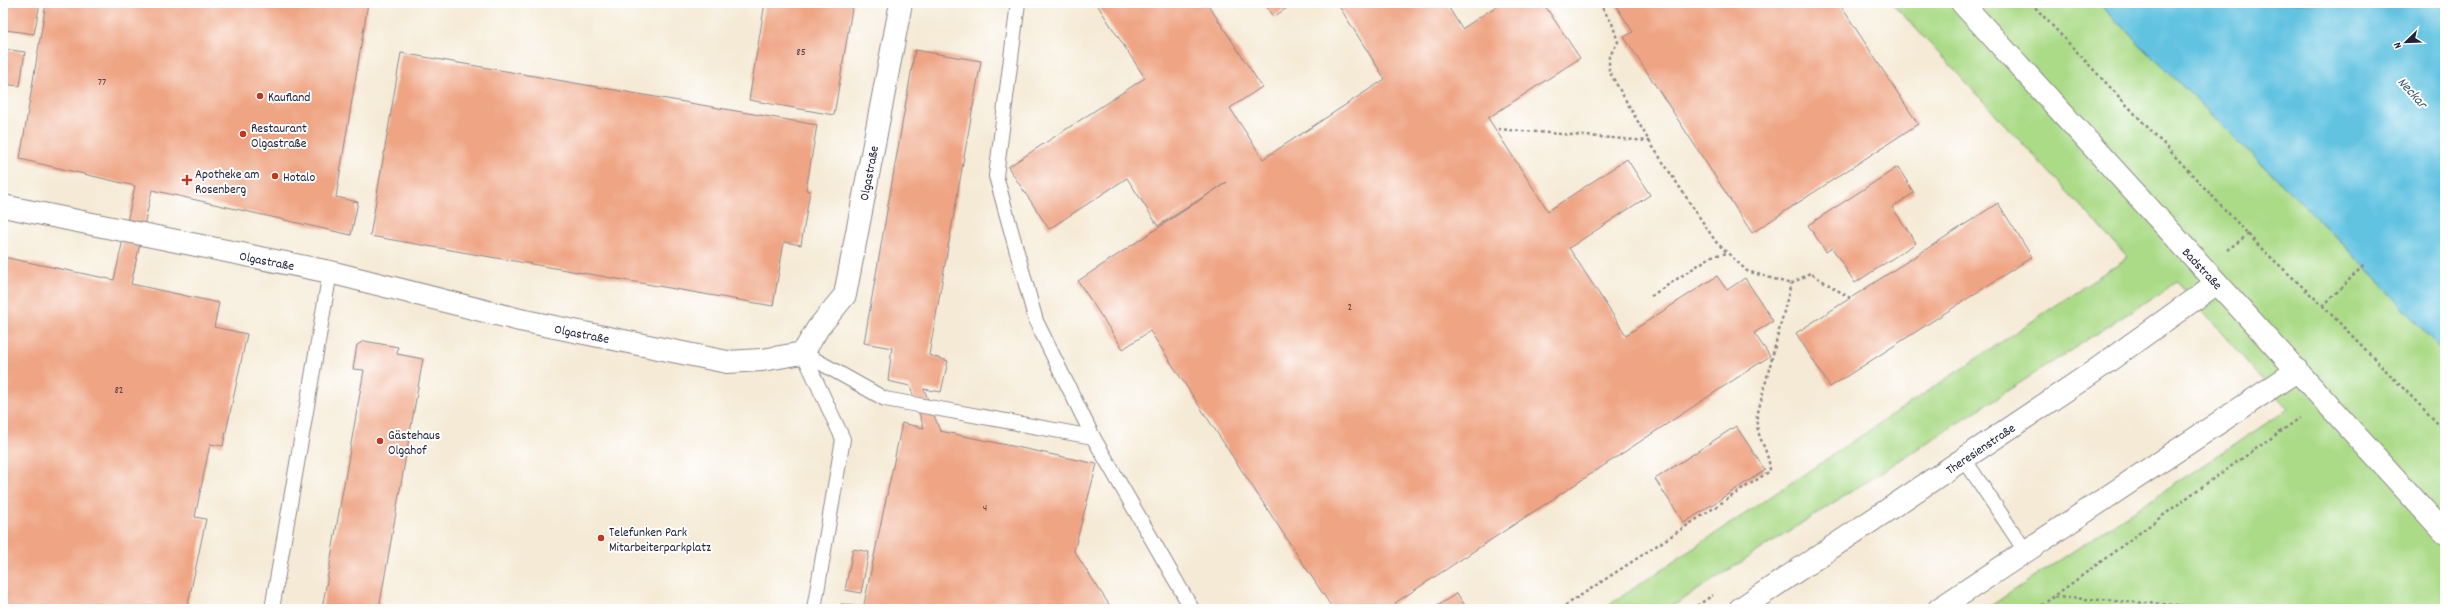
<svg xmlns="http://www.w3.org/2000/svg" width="2448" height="612" font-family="Dekko,sans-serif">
<rect width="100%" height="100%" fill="#fff"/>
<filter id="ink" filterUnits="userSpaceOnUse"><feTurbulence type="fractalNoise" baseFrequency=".025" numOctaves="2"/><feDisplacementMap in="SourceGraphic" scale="8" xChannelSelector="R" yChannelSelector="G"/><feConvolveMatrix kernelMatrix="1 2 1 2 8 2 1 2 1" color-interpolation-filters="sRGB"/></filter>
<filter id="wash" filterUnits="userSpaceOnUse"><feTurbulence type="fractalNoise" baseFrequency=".012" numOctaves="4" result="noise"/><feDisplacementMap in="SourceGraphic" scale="16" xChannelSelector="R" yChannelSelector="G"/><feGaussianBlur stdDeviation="0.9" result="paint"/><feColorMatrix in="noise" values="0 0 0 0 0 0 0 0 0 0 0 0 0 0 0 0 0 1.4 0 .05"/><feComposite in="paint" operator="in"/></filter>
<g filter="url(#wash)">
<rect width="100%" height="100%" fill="#f5ead5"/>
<path fill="#acdb88" stroke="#677e62" d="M 1892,3 L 2098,3 L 2364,265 L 2445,353 L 2445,609 L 1986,609 L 2288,409 L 2177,282 L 1668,609 L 1603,609 L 2128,257 Z"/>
<path fill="#62c3e1" stroke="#42728e" d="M 2098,3 L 2445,3 L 2445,353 L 2364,265 Z"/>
<g id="blocks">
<g fill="#efa584">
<path d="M 3,3 L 40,3 L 34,34 L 6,30 L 3,43 Z"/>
<path d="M 46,3 L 368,3 L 336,197 L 358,202 L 351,235 L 152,190 L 131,284 L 219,303 L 214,327 L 247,334 L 223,446 L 210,444 L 195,517 L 206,519 L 187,609 L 3,609 L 3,257 L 114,280 L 135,186 L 20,159 Z"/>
<path d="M 765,3 L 853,3 L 834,115 L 749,100 Z"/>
<path d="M 1096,3 L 1207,3 L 1262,87 L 1230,108 L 1263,159 L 1385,79 L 1337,3 L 1446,3 L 1462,29 L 1501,3 L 1543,3 L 1580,58 L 1488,118 L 1548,211 L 1627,159 L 1650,195 L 1569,248 L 1626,335 L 1717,276 L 1727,290 L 1745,278 L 1773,321 L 1754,333 L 1770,356 L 1395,603 L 1399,609 L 1333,609 L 1150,331 L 1123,349 L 1078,281 L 1227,182 L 1158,226 L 1127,178 L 1049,229 L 1008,167 L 1145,78 Z"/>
<path d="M 1264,3 L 1295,3 L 1273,17 Z"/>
<path d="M 1614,3 L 1839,3 L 1918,124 L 1752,233 L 1624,37 L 1633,32 Z"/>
<path d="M 3,49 L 25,52 L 20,86 L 3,84 Z"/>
<path d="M 915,50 L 981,61 L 929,355 L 948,361 L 941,392 L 924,389 L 940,431 L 1097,464 L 1074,551 L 1112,609 L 863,609 L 902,423 L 924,428 L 910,386 L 888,381 L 892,348 L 864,343 Z"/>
<path d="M 401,53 L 817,125 L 806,190 L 810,191 L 801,245 L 784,242 L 773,306 L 370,236 Z"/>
<path d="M 1898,167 L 1914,193 L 1892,207 L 1916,243 L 1855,283 L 1832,248 L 1826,252 L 1808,225 Z"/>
<path d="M 1998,203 L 2032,257 L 1830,387 L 1796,333 Z"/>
<path d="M 364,341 L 398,347 L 397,354 L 423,359 L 379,609 L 322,609 L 364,370 L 353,369 L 357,345 Z"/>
<path d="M 1736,426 L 1765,470 L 1684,523 L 1655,479 Z"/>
<path d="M 853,549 L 869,552 L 861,593 L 845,590 Z"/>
<path d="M 1457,593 L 1467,609 L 1433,609 Z"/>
<path d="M 841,604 L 859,607 L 859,609 L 840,609 Z"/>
</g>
</g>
</g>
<g filter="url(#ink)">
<use href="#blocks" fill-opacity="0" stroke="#8c8688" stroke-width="1"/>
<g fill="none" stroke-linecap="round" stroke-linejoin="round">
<g stroke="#8c8688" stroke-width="16">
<g id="service">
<path d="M 1018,3 L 996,176 L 1036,321 L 1093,437 L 1192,609"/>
<path d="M 1964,459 L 2026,552"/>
<path d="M 272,609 L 330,272"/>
<path d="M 814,609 L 843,439 L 803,353 L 885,399 L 1093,437"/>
</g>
</g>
<g stroke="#8c8688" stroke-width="24">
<g id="minor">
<path d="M 1962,3 L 2445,533"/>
<path d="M 3,206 L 330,272 L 520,320 L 727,362 L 762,360 L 803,353 L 818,328 L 845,295 L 901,3"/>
<path d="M 1740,609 L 2093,372 L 2217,283"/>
<path d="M 1939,609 L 2298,370"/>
</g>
</g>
<g stroke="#8c8688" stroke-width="2.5" stroke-dasharray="3 3" stroke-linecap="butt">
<path d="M 1599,3 L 1612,23 L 1618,42 L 1609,57 L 1609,71 L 1649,141 L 1716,242 L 1747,271 L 1791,284 L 1810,273 L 1850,298"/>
<path d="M 2031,3 L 2262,249 L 2323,306 L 2445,431"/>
<path d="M 1498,129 L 1649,141"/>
<path d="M 2227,250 L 2249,234"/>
<path d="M 1651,296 L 1712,256 L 1728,253"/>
<path d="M 2323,306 L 2364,265"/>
<path d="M 2055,597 L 2238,609"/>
<path d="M 1560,609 L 1770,471 C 1769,448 1755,438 1757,416 L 1791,284"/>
<path d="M 1692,609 L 1713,595"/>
<path d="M 2037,609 L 2200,488 L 2300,418"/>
</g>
<use href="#service" stroke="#fff" stroke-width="14"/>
<use href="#minor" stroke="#fff" stroke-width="22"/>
</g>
</g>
<g fill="#c8321e" stroke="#fff" stroke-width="1.5">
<circle cx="260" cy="96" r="4"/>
<circle cx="243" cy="134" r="4"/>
<circle cx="275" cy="176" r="4"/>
<path d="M185 174h4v4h4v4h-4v4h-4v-4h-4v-4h4z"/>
<circle cx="380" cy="441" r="4"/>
<circle cx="601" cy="538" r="4"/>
</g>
<g text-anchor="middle" stroke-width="4" stroke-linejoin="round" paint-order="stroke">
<g font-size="11" fill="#55434d">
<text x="801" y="55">85</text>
<text x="102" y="85">77</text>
<text x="1350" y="310">2</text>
<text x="119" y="393">82</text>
<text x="985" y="511">4</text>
</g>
<g font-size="13" fill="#22223b" stroke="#fff" text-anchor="start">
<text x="268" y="101">Kaufland</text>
<text x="251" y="132">Restaurant<tspan x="251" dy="15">Olgastraße</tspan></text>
<text x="195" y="178">Apotheke am<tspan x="195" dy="15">Rosenberg</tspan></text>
<text x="283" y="181">Hotalo</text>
<text x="388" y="439">Gästehaus<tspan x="388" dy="15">Olgahof</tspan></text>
<text x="609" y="536">Telefunken Park<tspan x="609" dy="15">Mitarbeiterparkplatz</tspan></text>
</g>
<g font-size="13" fill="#22223b" stroke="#fff">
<text transform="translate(868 173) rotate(-79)" y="5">Olgastraße</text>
<text transform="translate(267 260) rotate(11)" y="5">Olgastraße</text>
<text transform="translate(2203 268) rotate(47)" y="5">Badstraße</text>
<text transform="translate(582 333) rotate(11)" y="5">Olgastraße</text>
<text transform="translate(1980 448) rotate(-34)" y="5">Theresienstraße</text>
</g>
<g font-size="14" font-style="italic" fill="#385a75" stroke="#fff">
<text transform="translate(2413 92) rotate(48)" y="5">Neckar</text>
</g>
</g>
<rect width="2448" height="612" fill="none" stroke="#fff" stroke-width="16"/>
<g transform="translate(2406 42) rotate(247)" stroke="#ffffff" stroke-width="3" paint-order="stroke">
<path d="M0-3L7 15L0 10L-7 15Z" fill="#22223b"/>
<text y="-6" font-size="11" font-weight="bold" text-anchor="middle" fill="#22223b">N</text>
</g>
</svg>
